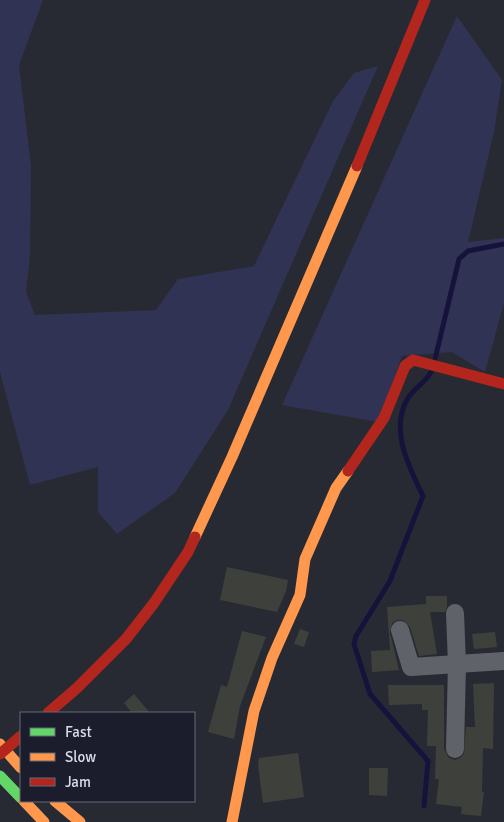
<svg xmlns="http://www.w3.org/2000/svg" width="504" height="822" font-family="Signika,sans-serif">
<rect width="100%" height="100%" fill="#282a33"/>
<g fill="#303353">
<path d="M 0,0 L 43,0 L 19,65 L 31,166 L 30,255 L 26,292 L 35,315 L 156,310 L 178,279 L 254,266 L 333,101 L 354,73 L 378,66 L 228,410 L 175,493 L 117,534 L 98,512 L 98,467 L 30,485 L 0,372 Z"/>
<path d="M 457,16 L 502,80 L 494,132 L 468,242 L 504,238 L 504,303 L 485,372 L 452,352 L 402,356 L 378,422 L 282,405 Z"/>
</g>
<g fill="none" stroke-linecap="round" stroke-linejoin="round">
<g stroke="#15133b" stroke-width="5">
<path d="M 435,359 L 459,259 L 468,251 L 504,244"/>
<path d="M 424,806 L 428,761 L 370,694 L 354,644 L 356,636 L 390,581 L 423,496 C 409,467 389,429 408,398 C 414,388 426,382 431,372"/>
</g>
</g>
<g fill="#3e413b">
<path d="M 227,567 L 288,580 L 286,591 L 277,612 L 220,600 Z"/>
<path d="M 426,596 L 447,596 L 447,607 L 445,612 L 430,612 L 437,654 L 419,656 L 410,627 L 403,620 L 397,620 L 392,623 L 390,633 L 399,670 L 372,672 L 371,651 L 390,650 L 387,607 L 426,604 Z"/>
<path d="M 300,629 L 309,632 L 304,647 L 294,644 Z"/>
<path d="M 242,631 L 266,637 L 240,706 L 234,739 L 208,732 L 221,685 L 227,687 Z"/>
<path d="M 495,632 L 497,647 L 474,649 L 472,634 Z"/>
<path d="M 494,683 L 493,749 L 483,748 L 482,792 L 484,792 L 481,816 L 461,814 L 462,807 L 436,804 L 439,779 L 435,779 L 436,746 L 427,746 L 428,710 L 422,710 L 422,704 L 389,705 L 388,685 L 444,685 L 444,749 L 449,758 L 455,760 L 460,758 L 464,754 L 466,727 L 475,727 L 473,684 Z"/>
<path d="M 134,694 L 150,713 L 132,713 L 124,703 Z"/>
<path d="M 298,753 L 304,797 L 263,803 L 258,765 L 259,758 Z"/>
<path d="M 369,768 L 388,768 L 387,796 L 369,795 Z"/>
</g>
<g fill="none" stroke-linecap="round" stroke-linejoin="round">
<g stroke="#606269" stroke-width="18">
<path d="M 400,630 L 411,667 L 504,661"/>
<path d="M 455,749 L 457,664 L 455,613"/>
</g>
<path stroke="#63d668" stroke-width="11" d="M 0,776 L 21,798"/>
<g stroke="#ff974d" stroke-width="11">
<path d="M 195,537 L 232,457 L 357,166"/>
<path d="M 0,744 L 21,768"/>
<path d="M 24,801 L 44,822"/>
<path d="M 55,801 L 80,822"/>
<path d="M 232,822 L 254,711 L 272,658 L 300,595 L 305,559 L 336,488 L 348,471"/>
</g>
<g stroke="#b3261e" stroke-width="11">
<path d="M 357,166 L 425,0"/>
<path d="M 348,471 L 384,418 L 405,366 L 413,360 L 504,384"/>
<path d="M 48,713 L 77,688 L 126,639 L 154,603 L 188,552 L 195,537"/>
<path d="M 0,754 L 21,736"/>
</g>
</g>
<rect x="20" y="712" width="175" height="90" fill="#1b1c2c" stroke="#676877"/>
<rect x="30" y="728" width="25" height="8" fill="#63d668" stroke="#676877"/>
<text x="65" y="737" font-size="15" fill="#dadbe7">Fast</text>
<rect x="30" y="753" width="25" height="8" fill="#ff974d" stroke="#676877"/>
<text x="65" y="762" font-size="15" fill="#dadbe7">Slow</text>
<rect x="30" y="778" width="25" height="8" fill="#b3261e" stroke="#676877"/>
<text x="65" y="787" font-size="15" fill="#dadbe7">Jam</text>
</svg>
